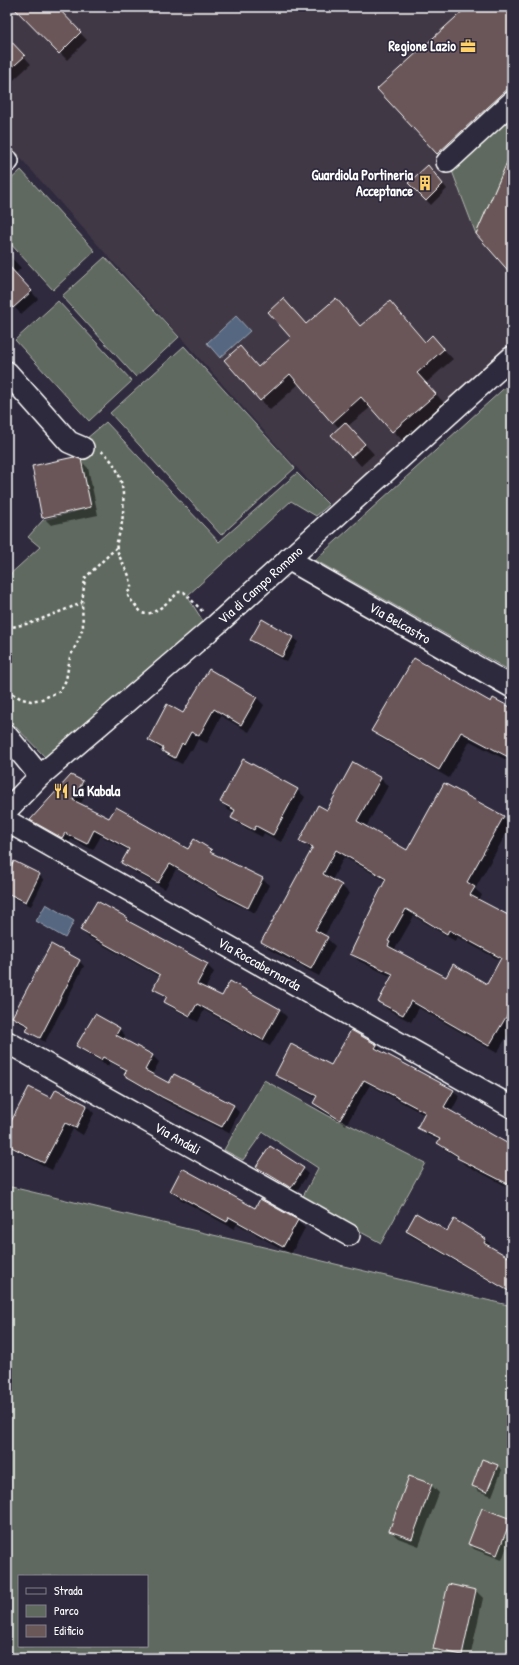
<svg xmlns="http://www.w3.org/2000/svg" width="519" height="1665" font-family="'Patrick Hand',sans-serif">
<rect width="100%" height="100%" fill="#2f2a3d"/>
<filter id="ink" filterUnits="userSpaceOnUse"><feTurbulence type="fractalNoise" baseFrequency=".025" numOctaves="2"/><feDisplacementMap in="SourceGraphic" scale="8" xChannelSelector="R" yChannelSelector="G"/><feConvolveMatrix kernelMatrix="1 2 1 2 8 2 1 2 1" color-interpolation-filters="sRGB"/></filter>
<g filter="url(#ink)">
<path fill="#413845" d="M 7,7 L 512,7 L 512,345 L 333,508 L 7,143 Z"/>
<g fill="#5f695e" stroke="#afb4ae" fill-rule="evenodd">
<path d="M 512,114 L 512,151 L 476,234 L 452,171 Z"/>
<path d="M 21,170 L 95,251 L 53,290 L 7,240 L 7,183 Z"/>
<path d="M 105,257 L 179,337 L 136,377 L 62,296 Z"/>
<path d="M 58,301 L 132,381 L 89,421 L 15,340 Z"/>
<path d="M 184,346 L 295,468 L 221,535 L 110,413 Z"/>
<path d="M 512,381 L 512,672 L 315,560 Z"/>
<path d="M 106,422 L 219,542 L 297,473 L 329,505 L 316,516 L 291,501 L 187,596 L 203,621 L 48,760 L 7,718 L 7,577 L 40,547 L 28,537 L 43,520 L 91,507 L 80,456 L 86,439 Z"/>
<path d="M 264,1080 L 336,1120 L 344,1122 L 425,1163 L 381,1243 L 301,1200 L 318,1168 L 263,1132 L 243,1160 L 224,1150 Z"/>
<path d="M 7,1186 L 512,1306 L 512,1658 L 7,1658 ZM 19,1576 L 147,1576 L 147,1646 L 19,1646 Z"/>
</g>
<g fill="#566781" stroke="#9aa4b3">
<path d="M 236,316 L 250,331 L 220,358 L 207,343 Z"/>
<path d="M 46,904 L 74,921 L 65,938 L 36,921 Z"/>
</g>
<g fill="#0007" fill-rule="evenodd">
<path d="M 15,7 L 55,7 L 87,40 L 67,60 Z"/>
<path d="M 468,7 L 512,7 L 512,104 L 447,163 L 438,153 Z"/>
<path d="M 7,38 L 31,64 L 7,86 Z"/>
<path d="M 428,166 L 447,189 L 431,205 L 409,183 Z"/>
<path d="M 7,253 L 21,268 L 15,274 L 38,299 L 21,314 L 7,300 Z"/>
<path d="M 283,299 L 307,325 L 361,327 L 399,312 L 426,342 L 432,337 L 453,359 L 426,383 L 445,404 L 403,441 L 371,407 L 348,426 L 374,454 L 361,466 L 352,456 L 340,429 L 299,384 L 270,410 L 261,400 L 259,368 L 293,339 Z"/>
<path d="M 80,460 L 88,468 L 98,515 L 51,525 L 43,517 Z"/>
<path d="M 262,620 L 293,637 L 298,642 L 287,662 L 256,644 L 251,639 Z"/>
<path d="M 209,671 L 257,698 L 264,705 L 249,732 L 221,716 L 207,743 L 198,739 L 192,751 L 190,750 L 182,764 L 170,758 L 149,740 L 184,714 Z"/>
<path d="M 491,704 L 512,709 L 512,763 L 470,741 L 449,778 L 382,739 L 373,730 Z"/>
<path d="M 380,778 L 388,786 L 366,827 L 407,851 L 503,817 L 511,825 L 475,889 L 482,895 L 479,901 L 512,919 L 512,1028 L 497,1053 L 419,1008 L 411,1022 L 387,1009 L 379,1001 L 392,977 L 359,961 L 351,953 L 386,881 L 344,857 L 332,880 L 341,885 L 349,893 L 324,936 L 335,946 L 319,976 L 270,950 L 262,942 L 312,850 L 301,840 L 328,811 ZM 414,916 L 455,941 L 457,937 L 501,961 L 487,985 L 446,978 L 397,951 L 395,949 Z"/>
<path d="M 82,782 L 89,788 L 80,805 L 110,819 L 133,817 L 138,822 L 188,850 L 211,851 L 216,855 L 262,879 L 269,885 L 255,913 L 223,898 L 176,869 L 165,889 L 129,869 L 122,862 L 129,851 L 101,836 L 93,850 L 71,839 L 69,844 L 38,827 L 31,820 Z"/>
<path d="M 297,790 L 305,797 L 281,842 L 264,833 L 262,837 L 240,825 L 232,818 L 235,813 L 228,810 L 221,802 Z"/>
<path d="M 39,875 L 44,880 L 31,906 L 7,895 L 7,877 Z"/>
<path d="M 127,918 L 133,925 L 207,965 L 214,972 L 205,989 L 222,997 L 230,983 L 280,1010 L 287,1017 L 270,1046 L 204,1010 L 198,1022 L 172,1008 L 165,1001 L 167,999 L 154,988 L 160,977 L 88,937 L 81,930 Z"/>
<path d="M 79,961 L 84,966 L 45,1042 L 33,1035 L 28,1030 L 29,1028 L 18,1022 L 13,1017 Z"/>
<path d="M 119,1029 L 125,1035 L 123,1040 L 153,1056 L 159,1062 L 152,1075 L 170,1085 L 233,1106 L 239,1112 L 229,1133 L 169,1103 L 132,1081 L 125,1075 L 127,1072 L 110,1062 L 108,1066 L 84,1052 L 78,1046 Z"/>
<path d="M 351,1031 L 377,1045 L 383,1052 L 382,1053 L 453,1090 L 459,1097 L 451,1112 L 512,1147 L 512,1189 L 464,1164 L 457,1157 L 444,1149 L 438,1143 L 440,1141 L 425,1134 L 419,1127 L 425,1115 L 370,1085 L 346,1125 L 320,1110 L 314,1103 L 317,1098 L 283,1081 L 277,1074 L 331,1066 Z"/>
<path d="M 52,1100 L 87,1106 L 94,1113 L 83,1135 L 73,1129 L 52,1170 L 7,1146 L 7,1131 Z"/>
<path d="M 258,1167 L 303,1169 L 308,1174 L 296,1192 L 263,1172 Z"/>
<path d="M 171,1191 L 256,1209 L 297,1221 L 305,1228 L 291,1254 L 237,1224 L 234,1229 L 178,1198 Z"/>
<path d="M 407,1231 L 447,1232 L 486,1239 L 490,1244 L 488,1247 L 512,1261 L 512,1294 L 411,1236 Z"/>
<path d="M 497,1465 L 502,1470 L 492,1496 L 478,1491 L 473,1486 Z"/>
<path d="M 431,1485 L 439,1493 L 419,1546 L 398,1538 L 390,1531 Z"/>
<path d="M 510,1519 L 512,1521 L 512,1533 L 502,1560 L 474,1549 L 469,1544 Z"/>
<path d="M 476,1591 L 483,1598 L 470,1658 L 452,1658 L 442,1656 L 435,1648 Z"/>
</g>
<g fill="#6a5758" stroke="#fff" fill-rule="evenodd">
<path d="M 13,7 L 57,7 L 81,32 L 59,54 Z"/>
<path d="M 467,7 L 512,7 L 512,85 L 437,154 L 377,89 Z"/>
<path d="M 7,37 L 25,56 L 7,72 Z"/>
<path d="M 512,151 L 512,275 L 476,234 Z"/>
<path d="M 428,165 L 443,184 L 426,201 L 408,183 Z"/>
<path d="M 7,264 L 32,291 L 13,308 L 7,301 Z"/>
<path d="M 283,298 L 306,324 L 336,298 L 360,326 L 390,301 L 425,342 L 432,335 L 444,349 L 417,373 L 436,394 L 392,432 L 361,397 L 332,423 L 290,374 L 260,401 L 224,360 L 240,346 L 258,367 L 291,338 L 268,312 Z"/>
<path d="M 345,422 L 365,444 L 351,457 L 331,435 Z"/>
<path d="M 74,457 L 81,459 L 91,507 L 42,518 L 32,466 Z"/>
<path d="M 262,619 L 293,637 L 282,657 L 250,640 Z"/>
<path d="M 414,658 L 491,702 L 493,698 L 512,708 L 512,759 L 461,732 L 439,770 L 371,731 Z"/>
<path d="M 209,669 L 257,697 L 241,725 L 214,709 L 199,736 L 191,732 L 184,745 L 182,743 L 175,758 L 162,751 L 163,748 L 148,740 L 167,704 L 183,713 Z"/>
<path d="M 243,759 L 298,789 L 273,835 L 256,826 L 254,830 L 231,818 L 235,810 L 220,802 Z"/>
<path d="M 353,762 L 381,778 L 357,821 L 407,850 L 444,783 L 504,816 L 467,882 L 475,887 L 470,895 L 512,917 L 512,1007 L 489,1046 L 411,1001 L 403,1015 L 378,1002 L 393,974 L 350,954 L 372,908 L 371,908 L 386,879 L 336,850 L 323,874 L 342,885 L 315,930 L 328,937 L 311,969 L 261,942 L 313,847 L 299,841 L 318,805 L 327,810 ZM 406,909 L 447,934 L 449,930 L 501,958 L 487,984 L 453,964 L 446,977 L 388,946 L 390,942 L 388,941 Z"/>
<path d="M 71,775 L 83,781 L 73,800 L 109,818 L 116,807 L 134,817 L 133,818 L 188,849 L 194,839 L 212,850 L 210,852 L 263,878 L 248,908 L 215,891 L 170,864 L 158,883 L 121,863 L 129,849 L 94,830 L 87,844 L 65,833 L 62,838 L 30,820 Z"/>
<path d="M 14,861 L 40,874 L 26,902 L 7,893 L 7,875 Z"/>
<path d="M 97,901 L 128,918 L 126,920 L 208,964 L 197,984 L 222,996 L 230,981 L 280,1009 L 263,1040 L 197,1004 L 190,1016 L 164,1002 L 167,996 L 153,989 L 160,975 L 80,930 Z"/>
<path d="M 51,944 L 80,960 L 40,1038 L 26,1031 L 29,1026 L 12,1017 Z"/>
<path d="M 95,1014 L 120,1028 L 116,1035 L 153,1055 L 145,1070 L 169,1083 L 174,1074 L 234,1105 L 222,1127 L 162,1097 L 124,1075 L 127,1070 L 103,1057 L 101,1060 L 76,1046 Z"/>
<path d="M 351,1030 L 377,1045 L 375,1048 L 454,1090 L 444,1107 L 512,1146 L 512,1186 L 457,1158 L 458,1156 L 437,1143 L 440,1139 L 417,1128 L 425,1112 L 364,1080 L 340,1120 L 313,1103 L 317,1096 L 275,1075 L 291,1044 L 331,1065 Z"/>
<path d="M 29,1087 L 51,1098 L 56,1089 L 87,1105 L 76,1128 L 65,1123 L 44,1163 L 7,1145 L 7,1129 Z"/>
<path d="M 270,1146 L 304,1168 L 291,1188 L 256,1167 Z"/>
<path d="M 182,1168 L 255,1208 L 260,1199 L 298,1220 L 283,1247 L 229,1217 L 227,1222 L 170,1191 Z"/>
<path d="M 416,1213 L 447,1231 L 454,1219 L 486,1239 L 484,1243 L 512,1259 L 512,1293 L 406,1231 Z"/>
<path d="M 482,1459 L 498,1465 L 487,1492 L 472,1486 Z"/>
<path d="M 409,1476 L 432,1484 L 412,1539 L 389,1531 Z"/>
<path d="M 482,1508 L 511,1519 L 497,1555 L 468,1544 Z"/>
<path d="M 448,1584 L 476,1590 L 462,1655 L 433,1649 Z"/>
</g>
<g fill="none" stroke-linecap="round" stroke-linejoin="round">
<g stroke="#fff" stroke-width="24">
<g id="minor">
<path d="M 7,161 L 8,161"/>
<path d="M 447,162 L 512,102"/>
<path d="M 7,372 L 69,442 L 83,448"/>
<path id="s1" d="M 288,559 L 512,687"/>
<path d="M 7,736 L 40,776"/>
<path id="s2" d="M 7,810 L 40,776 L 216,625 L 512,357"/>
<path id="s3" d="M 7,821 L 512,1107"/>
<path id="s4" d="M 7,1042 L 349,1235"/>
</g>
</g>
<g stroke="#fff" stroke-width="2.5" stroke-dasharray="3 3" stroke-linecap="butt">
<path d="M 101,451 C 125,468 126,501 121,528 C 120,534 115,543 117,549 C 120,563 132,573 131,589 L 127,593 C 129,599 132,601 136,606 C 138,608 140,611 142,613 C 153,618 172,598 179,592 L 184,592 L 203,612"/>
<path d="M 7,628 L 31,623 L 82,603"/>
<path d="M 7,691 L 22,699 L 31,701 L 42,699 L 60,691 L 66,680 L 70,657 L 79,639 L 83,627 L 82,603 L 85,578 L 116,548"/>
</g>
<use href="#minor" stroke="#2f2a3d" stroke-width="21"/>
</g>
</g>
<defs>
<g id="office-bare" transform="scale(1.2)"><path d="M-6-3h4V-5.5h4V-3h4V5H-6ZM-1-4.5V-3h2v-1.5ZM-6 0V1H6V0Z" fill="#ffd166" stroke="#2f2a3d" stroke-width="2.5" paint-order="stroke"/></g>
<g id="building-bare" transform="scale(1.2)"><path d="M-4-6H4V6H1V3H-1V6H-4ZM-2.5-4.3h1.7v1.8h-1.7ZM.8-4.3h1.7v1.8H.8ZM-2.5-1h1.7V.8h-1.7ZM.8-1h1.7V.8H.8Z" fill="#ffd166" stroke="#2f2a3d" stroke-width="2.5" paint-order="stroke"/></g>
<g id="restaurant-bare" transform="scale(1.2)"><path d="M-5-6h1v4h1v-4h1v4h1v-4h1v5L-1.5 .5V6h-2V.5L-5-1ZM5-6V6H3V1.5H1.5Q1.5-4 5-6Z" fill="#ffd166" stroke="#2f2a3d" stroke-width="2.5" paint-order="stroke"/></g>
</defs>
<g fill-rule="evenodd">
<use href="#office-bare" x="468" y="46"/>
<use href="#building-bare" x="425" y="183"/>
<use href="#restaurant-bare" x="61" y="791"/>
</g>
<g text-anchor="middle" stroke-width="3.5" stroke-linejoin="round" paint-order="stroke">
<g font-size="14" font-weight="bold" fill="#fff" stroke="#2f2a3d" text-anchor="end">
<text x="456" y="51">Regione Lazio</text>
<text x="413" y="180">Guardiola Portineria<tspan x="413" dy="16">Acceptance</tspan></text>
<text x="73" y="796" text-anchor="start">La Kabala</text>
</g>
<g font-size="14" fill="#fff" stroke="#2f2a3d">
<text dy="5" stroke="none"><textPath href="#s2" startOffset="339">Via di Campo Romano</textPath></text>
<text dy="5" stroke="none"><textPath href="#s1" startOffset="129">Via Belcastro</textPath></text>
<text dy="5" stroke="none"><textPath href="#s3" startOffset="290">Via Roccabernarda</textPath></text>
<text dy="5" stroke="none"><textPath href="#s4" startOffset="196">Via Andali</textPath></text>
</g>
</g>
<rect width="519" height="1665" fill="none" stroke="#2f2a3d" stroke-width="24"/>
<rect x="12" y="12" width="495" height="1641" fill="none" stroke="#fff" stroke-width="1.5" filter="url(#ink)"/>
<rect x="18" y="1575" width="130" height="72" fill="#2f2a3d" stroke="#827f8b"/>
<rect x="26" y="1588" width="20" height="6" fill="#2f2a3d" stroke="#827f8b"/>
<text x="54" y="1595" font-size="12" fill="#ffffff">Strada</text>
<rect x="26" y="1605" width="20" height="12" fill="#5f695e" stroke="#827f8b"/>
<text x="54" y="1615" font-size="12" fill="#ffffff">Parco</text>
<rect x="26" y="1625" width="20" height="12" fill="#6a5758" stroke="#827f8b"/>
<text x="54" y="1635" font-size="12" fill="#ffffff">Edificio</text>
</svg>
